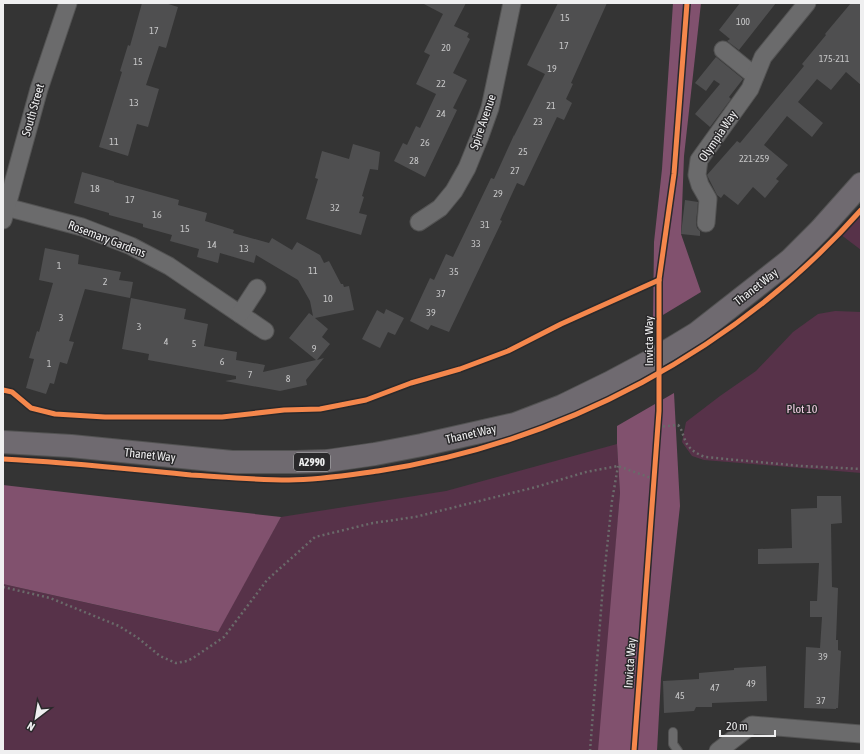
<svg xmlns="http://www.w3.org/2000/svg" width="864" height="754" font-family="'Asap Condensed',sans-serif">
<rect width="100%" height="100%" fill="#343434"/>
<g fill="#573249">
<path d="M 861,209 L 861,250 L 840,234 Z"/>
<path d="M 835,311 L 861,312 L 861,473 L 704,460 L 692,456 L 682,442 L 686,422 L 720,396 L 756,371 L 793,332 L 818,314 Z"/>
<path d="M 617,444 L 620,493 L 600,751 L 3,751 L 3,584 L 217,632 L 281,517 L 446,491 Z"/>
</g>
<g fill="#81516e">
<path d="M 673,3 L 701,3 L 684,156 L 681,234 L 701,292 L 653,321 L 654,242 L 662,169 Z"/>
<path d="M 674,393 L 680,506 L 661,678 L 657,751 L 598,751 L 620,493 L 617,444 L 617,426 Z"/>
<path d="M 3,485 L 281,517 L 218,632 L 3,584 Z"/>
</g>
<g fill="#4f4f50">
<path d="M 142,3 L 165,3 L 178,7 L 166,48 L 159,46 L 146,85 L 159,89 L 148,127 L 137,124 L 128,156 L 99,147 L 122,72 L 120,71 L 128,45 L 130,46 Z"/>
<path d="M 422,3 L 466,3 L 454,26 L 469,33 L 467,37 L 470,39 L 453,73 L 467,80 L 453,108 L 457,110 L 425,177 L 394,161 L 403,143 L 407,145 L 416,126 L 420,128 L 436,94 L 416,84 L 430,55 L 424,52 L 443,14 Z"/>
<path d="M 558,3 L 607,3 L 571,83 L 573,84 L 566,99 L 572,103 L 564,120 L 557,117 L 524,186 L 517,183 L 500,220 L 502,221 L 449,332 L 431,325 L 428,330 L 410,321 L 430,278 L 434,280 L 446,254 L 453,257 L 491,178 L 494,179 L 514,135 L 514,136 L 545,74 L 527,65 Z"/>
<path d="M 740,3 L 776,3 L 739,50 L 727,41 L 730,39 L 719,30 Z"/>
<path d="M 851,3 L 861,3 L 861,85 L 846,72 L 831,90 L 817,79 L 798,102 L 823,123 L 812,137 L 787,116 L 764,145 L 788,165 L 776,179 L 779,181 L 765,198 L 753,187 L 738,205 L 724,194 L 721,198 L 717,195 L 707,175 L 737,141 L 740,143 L 804,66 L 802,64 L 826,35 L 825,34 Z"/>
<path d="M 716,57 L 743,79 L 729,97 L 731,99 L 710,127 L 695,114 L 720,84 L 714,80 L 706,91 L 695,83 Z"/>
<path d="M 353,144 L 380,152 L 378,170 L 370,169 L 362,196 L 364,197 L 359,213 L 367,215 L 361,235 L 306,219 L 318,179 L 315,178 L 322,151 L 349,159 Z"/>
<path d="M 82,172 L 114,181 L 114,182 L 179,200 L 178,205 L 207,213 L 205,221 L 234,230 L 233,233 L 269,243 L 272,238 L 292,250 L 297,242 L 320,255 L 324,263 L 329,261 L 341,284 L 343,284 L 344,287 L 349,286 L 354,310 L 315,318 L 328,329 L 322,337 L 330,344 L 317,360 L 324,358 L 306,380 L 307,385 L 280,391 L 225,381 L 236,379 L 236,376 L 148,360 L 149,354 L 122,349 L 131,298 L 186,309 L 184,319 L 208,324 L 204,346 L 237,352 L 236,360 L 265,365 L 263,372 L 316,360 L 289,338 L 309,313 L 313,316 L 310,301 L 298,280 L 256,255 L 254,263 L 220,253 L 218,263 L 197,257 L 199,249 L 170,241 L 172,235 L 143,227 L 143,224 L 109,215 L 109,213 L 74,203 Z"/>
<path d="M 685,200 L 698,202 L 696,223 L 697,228 L 700,231 L 700,236 L 681,234 Z"/>
<path d="M 45,248 L 79,255 L 78,264 L 121,272 L 119,280 L 133,282 L 130,298 L 85,289 L 69,341 L 74,342 L 67,364 L 60,362 L 54,384 L 50,383 L 46,394 L 26,388 L 34,359 L 29,358 L 37,331 L 39,332 L 53,283 L 39,280 Z"/>
<path d="M 386,309 L 404,318 L 395,335 L 388,332 L 380,348 L 362,339 L 377,310 L 384,314 Z"/>
<path d="M 817,496 L 841,496 L 842,523 L 831,524 L 832,587 L 838,588 L 836,640 L 838,640 L 838,650 L 841,651 L 838,708 L 836,708 L 836,709 L 804,708 L 806,647 L 820,648 L 822,617 L 810,617 L 810,601 L 817,601 L 819,563 L 758,564 L 758,549 L 792,548 L 791,509 L 817,508 Z"/>
<path d="M 766,666 L 767,701 L 712,703 L 712,707 L 696,707 L 694,711 L 664,713 L 663,681 L 699,679 L 699,673 L 734,670 L 734,668 Z"/>
</g>
<g fill="none" stroke-linecap="round" stroke-linejoin="round">
<g stroke="#535353" stroke-width="10">
<path id="lane" d="M 673,732 L 673,744 L 678,751"/>
</g>
<g stroke="#535353" stroke-width="19">
<g id="street">
<path d="M 723,50 L 755,76"/>
<path d="M 6,207 L 82,227 L 131,246 L 169,266 L 265,331"/>
<path d="M 3,220 L 39,89 L 68,3"/>
<path d="M 419,222 L 440,208 L 454,191 L 467,168 L 480,136 L 490,108 L 512,3"/>
<path d="M 706,223 L 708,199 L 700,185 L 697,175 L 699,160 L 750,89 L 763,57 L 807,3"/>
<path d="M 240,314 L 257,288"/>
<path d="M 718,751 L 752,725 L 861,734"/>
</g>
</g>
<g stroke="#535353" stroke-width="24">
<path id="primary" d="M 3,442 L 71,446 L 232,462 L 296,462 L 327,461 L 375,454 L 422,445 L 515,424 L 562,406 L 609,383 L 654,359 L 697,333 L 790,260 L 820,230 L 861,184"/>
</g>
<g stroke="#6a6a6a" stroke-width="2.5" stroke-dasharray="2 3" stroke-linecap="butt">
<path d="M 674,174 L 680,175"/>
<path d="M 658,427 L 678,425 C 682,429 682,433 684,437 C 687,448 695,453 705,457 L 801,466 L 861,469"/>
<path d="M 3,587 L 50,598 L 119,626 L 138,638 L 160,656 L 176,663 L 187,661 L 193,658 L 224,637 L 267,580 L 315,537 L 373,523 L 415,517 L 536,487 L 586,472 L 618,466 L 654,479"/>
<path d="M 590,751 L 603,585 L 612,501 L 618,466"/>
</g>
<use href="#lane" stroke="#6b6b6c" stroke-width="8"/>
<use href="#street" stroke="#6b6b6c" stroke-width="17"/>
<use href="#primary" stroke="#6f6a70" stroke-width="22"/>
<g stroke="#2a292b" stroke-width="8">
<g id="cycleway">
<path d="M 3,390 L 12,392 L 31,408 L 55,414 L 105,417 L 222,417 L 284,410 L 320,409 L 366,400 L 411,383 L 460,369 L 508,351 L 561,324 L 659,280"/>
<path d="M 3,459 C 66,462 128,469 191,475 C 223,477 256,480 289,480 C 319,480 349,475 378,471 C 562,443 737,350 861,210"/>
<path d="M 634,751 L 659,411 L 659,280 L 674,174 L 687,3"/>
</g>
</g>
<use href="#cycleway" stroke="#f5874c" stroke-width="5"/>
</g>
<g text-anchor="middle" stroke-width="3" stroke-linejoin="round" paint-order="stroke">
<g font-size="10" fill="#c7c7c8">
<text x="565" y="21">15</text>
<text x="743" y="25">100</text>
<text x="154" y="34">17</text>
<text x="564" y="49">17</text>
<text x="446" y="51">20</text>
<text x="834" y="62">175-211</text>
<text x="138" y="65">15</text>
<text x="552" y="72">19</text>
<text x="441" y="87">22</text>
<text x="134" y="106">13</text>
<text x="551" y="109">21</text>
<text x="441" y="117">24</text>
<text x="538" y="125">23</text>
<text x="114" y="145">11</text>
<text x="425" y="146">26</text>
<text x="523" y="155">25</text>
<text x="754" y="162">221-259</text>
<text x="414" y="164">28</text>
<text x="515" y="174">27</text>
<text x="95" y="192">18</text>
<text x="498" y="197">29</text>
<text x="130" y="203">17</text>
<text x="335" y="211">32</text>
<text x="157" y="218">16</text>
<text x="485" y="228">31</text>
<text x="185" y="232">15</text>
<text x="476" y="247">33</text>
<text x="212" y="248">14</text>
<text x="244" y="252">13</text>
<text x="59" y="269">1</text>
<text x="313" y="274">11</text>
<text x="454" y="275">35</text>
<text x="105" y="285">2</text>
<text x="441" y="297">37</text>
<text x="328" y="302">10</text>
<text x="431" y="316">39</text>
<text x="61" y="321">3</text>
<text x="139" y="330">3</text>
<text x="166" y="345">4</text>
<text x="194" y="347">5</text>
<text x="314" y="352">9</text>
<text x="222" y="365">6</text>
<text x="49" y="367">1</text>
<text x="250" y="378">7</text>
<text x="288" y="382">8</text>
<text x="823" y="660">39</text>
<text x="751" y="687">49</text>
<text x="715" y="691">47</text>
<text x="680" y="699">45</text>
<text x="821" y="704">37</text>
</g>
<rect fill="#2a292b" stroke="#b4b4b5" stroke-width="1" x="294" y="453" width="36" height="18" rx="3"/>
<g font-size="11" font-weight="bold" fill="#efeff0">
<text x="312" y="466">A2990</text>
</g>
<g font-size="12" fill="#efeff0" stroke="#2a292b">
<text transform="translate(33 110) rotate(-74)" y="4">South Street</text>
<text transform="translate(483 122) rotate(-71)" y="4">Spire Avenue</text>
<text transform="translate(718 136) rotate(-56)" y="4">Olympia Way</text>
<text transform="translate(107 239) rotate(21)" y="4">Rosemary Gardens</text>
<text transform="translate(756 287) rotate(-38)" y="4">Thanet Way</text>
<text transform="translate(649 341) rotate(-90)" y="4">Invicta Way</text>
<text transform="translate(471 434) rotate(-13)" y="4">Thanet Way</text>
<text transform="translate(150 455) rotate(6)" y="4">Thanet Way</text>
<text transform="translate(630 663) rotate(-86)" y="4">Invicta Way</text>
</g>
<g font-size="12" fill="#f5d2e6" stroke="#2a292b">
<text x="802" y="413">Plot 10</text>
</g>
</g>
<rect width="864" height="754" fill="none" stroke="#efeff0" stroke-width="8"/>
<g transform="translate(36 718) rotate(211)" stroke="#2a292b" stroke-width="3" paint-order="stroke">
<path d="M0-3L7 15L0 10L-7 15Z" fill="#efeff0"/>
<text y="-6" font-size="11" font-weight="bold" text-anchor="middle" fill="#efeff0">N</text>
</g>
<path d="M720 730v6h55v-6" fill="none" stroke="#efeff0" stroke-width="2"/>
<text x="726" y="730" font-size="12" fill="#efeff0" stroke="#2a292b" stroke-width="3" paint-order="stroke">20 m</text>
</svg>
